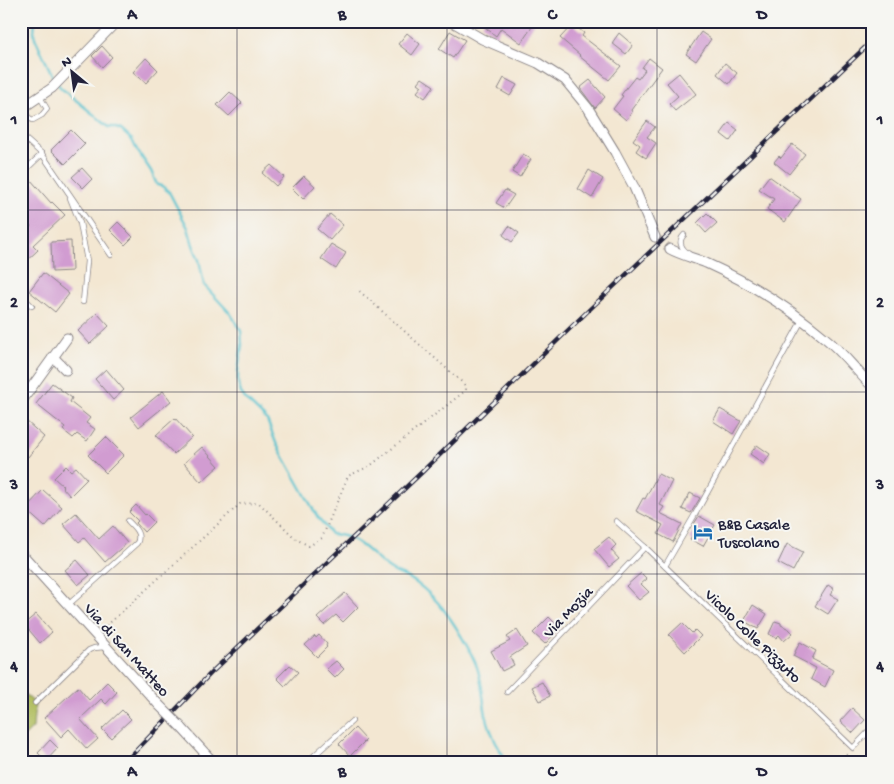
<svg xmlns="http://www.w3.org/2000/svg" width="894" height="784" font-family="'Gochi Hand',sans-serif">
<rect width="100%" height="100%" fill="#f6f6f2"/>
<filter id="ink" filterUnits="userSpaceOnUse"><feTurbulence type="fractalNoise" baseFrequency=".02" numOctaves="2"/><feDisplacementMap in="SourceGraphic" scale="10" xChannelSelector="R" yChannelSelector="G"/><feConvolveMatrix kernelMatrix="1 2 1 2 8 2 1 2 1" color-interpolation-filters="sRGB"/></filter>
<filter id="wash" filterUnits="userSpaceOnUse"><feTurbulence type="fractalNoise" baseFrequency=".0096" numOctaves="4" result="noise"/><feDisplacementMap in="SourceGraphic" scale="20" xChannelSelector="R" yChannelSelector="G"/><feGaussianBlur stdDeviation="1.12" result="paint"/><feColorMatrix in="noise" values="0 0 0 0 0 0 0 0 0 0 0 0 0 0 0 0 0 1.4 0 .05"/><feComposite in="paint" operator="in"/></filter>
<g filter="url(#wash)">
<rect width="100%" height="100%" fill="#f3e7d2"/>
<path fill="#b0bd5f" stroke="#69704d" d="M 21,691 L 35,703 L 33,728 L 21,740 Z"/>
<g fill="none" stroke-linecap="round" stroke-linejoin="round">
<path stroke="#54c1cd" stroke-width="2.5" d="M 35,21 L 34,31 L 35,38 L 54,79 L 61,88 L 109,127 L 113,127 L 121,130 L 132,140 L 137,150 L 151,171 L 157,185 L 162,186 L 169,192 L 188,228 L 193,245 L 199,260 L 204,285 L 230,313 L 241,331 L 242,345 L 238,371 L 238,382 L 241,393 L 247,401 L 267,420 L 276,443 L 317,516 L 331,534 C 359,536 367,552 388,568 C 396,574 407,576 415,582 C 439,599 453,621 467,646 C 472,655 477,664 479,674 C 483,688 483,701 486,715 C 490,731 498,750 509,763"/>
</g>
<g id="blocks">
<g fill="#d19cd1">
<path d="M 485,21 L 507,21 L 511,25 L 514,21 L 530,21 L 534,24 L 521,43 L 501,28 L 496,36 L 482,25 Z"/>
<path d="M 573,24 L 584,33 L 582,36 L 621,66 L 609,80 L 579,56 L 580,55 L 560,38 Z"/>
<path d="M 450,31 L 465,40 L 453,58 L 439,49 Z"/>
<path d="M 701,32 L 711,39 L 696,61 L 686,54 Z"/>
<path d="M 407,33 L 420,44 L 412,55 L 398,44 Z"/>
<path d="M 619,33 L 633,45 L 626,54 L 612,43 Z"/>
<path d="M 102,46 L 112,57 L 102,67 L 92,56 Z"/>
<path d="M 146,58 L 158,70 L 146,83 L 133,72 Z"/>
<path d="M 649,58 L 662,68 L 631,110 L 632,112 L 626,120 L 613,109 L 623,96 L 621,95 L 627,87 L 635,77 L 638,79 L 645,70 L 642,68 L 643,66 Z"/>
<path d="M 725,63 L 737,73 L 729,84 L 717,74 Z"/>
<path d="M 679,73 L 696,94 L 675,111 L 669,104 L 678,96 L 667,83 Z"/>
<path d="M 422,78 L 434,86 L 425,98 L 417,92 L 422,86 L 418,83 Z"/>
<path d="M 504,78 L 517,85 L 510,96 L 498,89 Z"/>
<path d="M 590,80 L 605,97 L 595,108 L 580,88 Z"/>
<path d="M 230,92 L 242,103 L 229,116 L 217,105 Z"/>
<path d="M 647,121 L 655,127 L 647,137 L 656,143 L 646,158 L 636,151 L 640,145 L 633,140 Z"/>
<path d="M 729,123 L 738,130 L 730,141 L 721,134 Z"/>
<path d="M 71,130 L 85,144 L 65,164 L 51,150 Z"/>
<path d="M 792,144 L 805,154 L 789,174 L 774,162 L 779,156 L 781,158 Z"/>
<path d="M 523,154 L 531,159 L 520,177 L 512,172 Z"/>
<path d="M 271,165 L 284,177 L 276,186 L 262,173 Z"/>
<path d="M 82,168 L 92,179 L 83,188 L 72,177 Z"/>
<path d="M 589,170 L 603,179 L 592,198 L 578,189 Z"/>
<path d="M 304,176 L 315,186 L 303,199 L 292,188 Z"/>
<path d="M 769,176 L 801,199 L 785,222 L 767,209 L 774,199 L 759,189 Z"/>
<path d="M 30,179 L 51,203 L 52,202 L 65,215 L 33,245 L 38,250 L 21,266 L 21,236 L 31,226 L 21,216 L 21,186 Z"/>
<path d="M 505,190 L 514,195 L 505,208 L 496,203 Z"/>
<path d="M 707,213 L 717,223 L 706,233 L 697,223 Z"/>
<path d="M 330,214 L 343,225 L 330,240 L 317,229 Z"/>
<path d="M 118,222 L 133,237 L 125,245 L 110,230 Z"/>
<path d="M 509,226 L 519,233 L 512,242 L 503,235 Z"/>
<path d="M 71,241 L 72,271 L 52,272 L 51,242 Z"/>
<path d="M 331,244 L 346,253 L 336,269 L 321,259 Z"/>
<path d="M 43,273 L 69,294 L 55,312 L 29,291 Z"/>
<path d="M 97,313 L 109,326 L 90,344 L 78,331 Z"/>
<path d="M 106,369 L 124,390 L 113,400 L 95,379 Z"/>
<path d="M 52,383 L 72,398 L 70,402 L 90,418 L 86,423 L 95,429 L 87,441 L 77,434 L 73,438 L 63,430 L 65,427 L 36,404 Z"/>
<path d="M 163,391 L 171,401 L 139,427 L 131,417 Z"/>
<path d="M 720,409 L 741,421 L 733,434 L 713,421 Z"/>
<path d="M 175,418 L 192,437 L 174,454 L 156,435 Z"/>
<path d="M 26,421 L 44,437 L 28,457 L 21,451 L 21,426 Z"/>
<path d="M 106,437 L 124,455 L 106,473 L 88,455 Z"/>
<path d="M 757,445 L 770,454 L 764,464 L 750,454 Z"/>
<path d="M 202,447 L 219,466 L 201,482 L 184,463 Z"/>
<path d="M 66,466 L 71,471 L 76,467 L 87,479 L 70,496 L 62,487 L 63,486 L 54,478 Z"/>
<path d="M 658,474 L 672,481 L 660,505 L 664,507 L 660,513 L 682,524 L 673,542 L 658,534 L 663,525 L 636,511 L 643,498 L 645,499 Z"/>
<path d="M 43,490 L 62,507 L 45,527 L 25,509 Z"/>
<path d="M 690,493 L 700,498 L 691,513 L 682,509 Z"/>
<path d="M 136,505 L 145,515 L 146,514 L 154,522 L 144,532 L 136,523 L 138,521 L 129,512 Z"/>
<path d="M 76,513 L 99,539 L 113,526 L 127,543 L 105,562 L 84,538 L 79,542 L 63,524 Z"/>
<path d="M 699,516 L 715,525 L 703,546 L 690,539 L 698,526 L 694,524 Z"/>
<path d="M 609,537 L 616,545 L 611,550 L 619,559 L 609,567 L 594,549 Z"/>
<path d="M 787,544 L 803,552 L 793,571 L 778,563 Z"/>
<path d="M 77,560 L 90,575 L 78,585 L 65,570 Z"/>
<path d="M 641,573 L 647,579 L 641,584 L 649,592 L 639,600 L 626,586 Z"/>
<path d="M 828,585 L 834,589 L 830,595 L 838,599 L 828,614 L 815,606 Z"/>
<path d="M 345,593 L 358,607 L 343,622 L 336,615 L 324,625 L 317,618 Z"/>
<path d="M 753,605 L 767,614 L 758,629 L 744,621 Z"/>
<path d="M 36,614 L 52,632 L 40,643 L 24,624 Z"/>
<path d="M 549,617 L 560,628 L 545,644 L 533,633 Z"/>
<path d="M 775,621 L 781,623 L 781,625 L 789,629 L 793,633 L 784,641 L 779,635 L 776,638 L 769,634 Z"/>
<path d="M 682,623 L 692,633 L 695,630 L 701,636 L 685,652 L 669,635 Z"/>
<path d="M 517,630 L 527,646 L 510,657 L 514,665 L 502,671 L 491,651 L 510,641 L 507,637 Z"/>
<path d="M 319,635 L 327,644 L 326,646 L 327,647 L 317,657 L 305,645 L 315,636 L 316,638 Z"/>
<path d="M 800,642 L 816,651 L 812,659 L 833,670 L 825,687 L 811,679 L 816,668 L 793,656 Z"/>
<path d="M 336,661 L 344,669 L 335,678 L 326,669 Z"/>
<path d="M 290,665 L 298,672 L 285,686 L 277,678 Z"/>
<path d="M 107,682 L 117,692 L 106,704 L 101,699 L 80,719 L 98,739 L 87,749 L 69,729 L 61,737 L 44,718 L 78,687 L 89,700 Z"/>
<path d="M 542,682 L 550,696 L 540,701 L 532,687 Z"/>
<path d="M 852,708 L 865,720 L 853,733 L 840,721 Z"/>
<path d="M 122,710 L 131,719 L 111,738 L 102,729 Z"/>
<path d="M 355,728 L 366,740 L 350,756 L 339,744 Z"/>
<path d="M 50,740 L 58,748 L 46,761 L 38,753 Z"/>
</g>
</g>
</g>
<g filter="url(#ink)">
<use href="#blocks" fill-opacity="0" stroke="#8a8486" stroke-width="1"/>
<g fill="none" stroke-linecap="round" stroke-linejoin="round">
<path stroke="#c9c0b4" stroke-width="9" stroke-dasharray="9 4.5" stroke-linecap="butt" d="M 655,237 L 670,249"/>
<g stroke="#8a8486" stroke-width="6">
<g id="service">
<path d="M 22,109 L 29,118 L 33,120 L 42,115 L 47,109 L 40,97"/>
<path d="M 21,135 L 42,154 L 111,255"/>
<path d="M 21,174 L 42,154"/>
<path d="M 70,198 L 80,223 L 87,261 L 83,302"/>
<path d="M 684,235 C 677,242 682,249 689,254"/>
<path d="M 21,295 L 32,306"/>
<path d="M 616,521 L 645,547 L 853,748 L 873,727"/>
<path d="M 665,566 L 701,504 L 802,320"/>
<path d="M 68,605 L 137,543 C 142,534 134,527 128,521"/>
<path d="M 507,692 L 645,547"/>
<path d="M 35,703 L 89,650 L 94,648 L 105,647"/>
<path d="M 306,763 L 352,721"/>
</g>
</g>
<g stroke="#8a8486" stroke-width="11">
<g id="minor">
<path d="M 451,21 L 482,39 L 538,63 L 565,80 L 588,108 L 615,152 L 634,187 L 655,237"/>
<path d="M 21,109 L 52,88 L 117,21"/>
<path d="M 670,249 C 681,255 694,258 706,263 C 748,282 790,308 825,338 C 843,352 856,371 873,387"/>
<path d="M 53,357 L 66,370"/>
<path d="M 21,402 L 67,338"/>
<path d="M 21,553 L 159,705"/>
<path d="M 181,727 L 214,763"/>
</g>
</g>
<g stroke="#8a8486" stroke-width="2" stroke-dasharray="1 4" stroke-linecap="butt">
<path d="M 103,629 L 240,504 L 259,503 L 296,539 L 309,546 L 322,538 L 348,476 L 370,466 L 465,391 L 466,389 L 464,384 L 357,289"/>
<path d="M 840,763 L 848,753"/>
</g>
<use href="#service" stroke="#fff" stroke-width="4.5"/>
<use href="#minor" stroke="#fff" stroke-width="9"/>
<g stroke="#22223b" stroke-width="4.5">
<path id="rail" d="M 124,763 L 213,671 L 421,473 L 591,308 L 873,40"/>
</g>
<use href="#rail" stroke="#f6f6f2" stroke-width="2.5" stroke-dasharray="8" stroke-linecap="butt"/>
<g stroke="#8a8486" stroke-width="11" stroke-linecap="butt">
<path id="minor-bridge" d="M 159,705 L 181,727"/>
</g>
<use href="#minor-bridge" stroke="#fff" stroke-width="9"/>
</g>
</g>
<path fill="none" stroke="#22223b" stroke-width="1" stroke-opacity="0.55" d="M 237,21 L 237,763M 447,21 L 447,763M 657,21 L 657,763M 21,210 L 873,210M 21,392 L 873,392M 21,574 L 873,574"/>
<defs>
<g id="hotel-bare" transform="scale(1.5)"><path d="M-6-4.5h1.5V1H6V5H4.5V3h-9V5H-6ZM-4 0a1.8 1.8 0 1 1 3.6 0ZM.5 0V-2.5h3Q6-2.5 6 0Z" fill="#1f6fb2" stroke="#f6f6f2" stroke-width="2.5" paint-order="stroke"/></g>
</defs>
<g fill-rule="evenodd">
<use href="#hotel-bare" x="703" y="532"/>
</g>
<g text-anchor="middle" stroke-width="4" stroke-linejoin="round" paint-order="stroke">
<g font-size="16" fill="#22223b" stroke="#f6f6f2" text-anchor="start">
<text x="718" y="529">B&amp;B Casale<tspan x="718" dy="18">Tuscolano</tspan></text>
</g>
<g font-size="16" fill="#22223b" stroke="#f6f6f2">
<text transform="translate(567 611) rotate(-46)" y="6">Via Mozia</text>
<text transform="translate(754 635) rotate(44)" y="6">Vicolo Colle Pizzuto</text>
<text transform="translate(128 649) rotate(48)" y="6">Via di San Matteo</text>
</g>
</g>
<rect width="894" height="784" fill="none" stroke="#f6f6f2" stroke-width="55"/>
<g transform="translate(72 72) rotate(331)" stroke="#f6f6f2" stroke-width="4" paint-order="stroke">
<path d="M0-4L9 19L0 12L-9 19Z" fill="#22223b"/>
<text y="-8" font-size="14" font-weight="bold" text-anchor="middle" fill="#22223b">N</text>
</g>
<rect x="28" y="28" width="838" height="728" fill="none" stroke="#22223b" stroke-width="2"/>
<g font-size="16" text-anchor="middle" font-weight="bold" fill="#22223b">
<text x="132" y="19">A</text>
<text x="342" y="19">B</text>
<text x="552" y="19">C</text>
<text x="762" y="19">D</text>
<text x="14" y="124">1</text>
<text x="880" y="124">1</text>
<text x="14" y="307">2</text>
<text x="880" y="307">2</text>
<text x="14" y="489">3</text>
<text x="880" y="489">3</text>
<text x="14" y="671">4</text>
<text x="880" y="671">4</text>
<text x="132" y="776">A</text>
<text x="342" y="776">B</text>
<text x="552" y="776">C</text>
<text x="762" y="776">D</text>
</g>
</svg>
